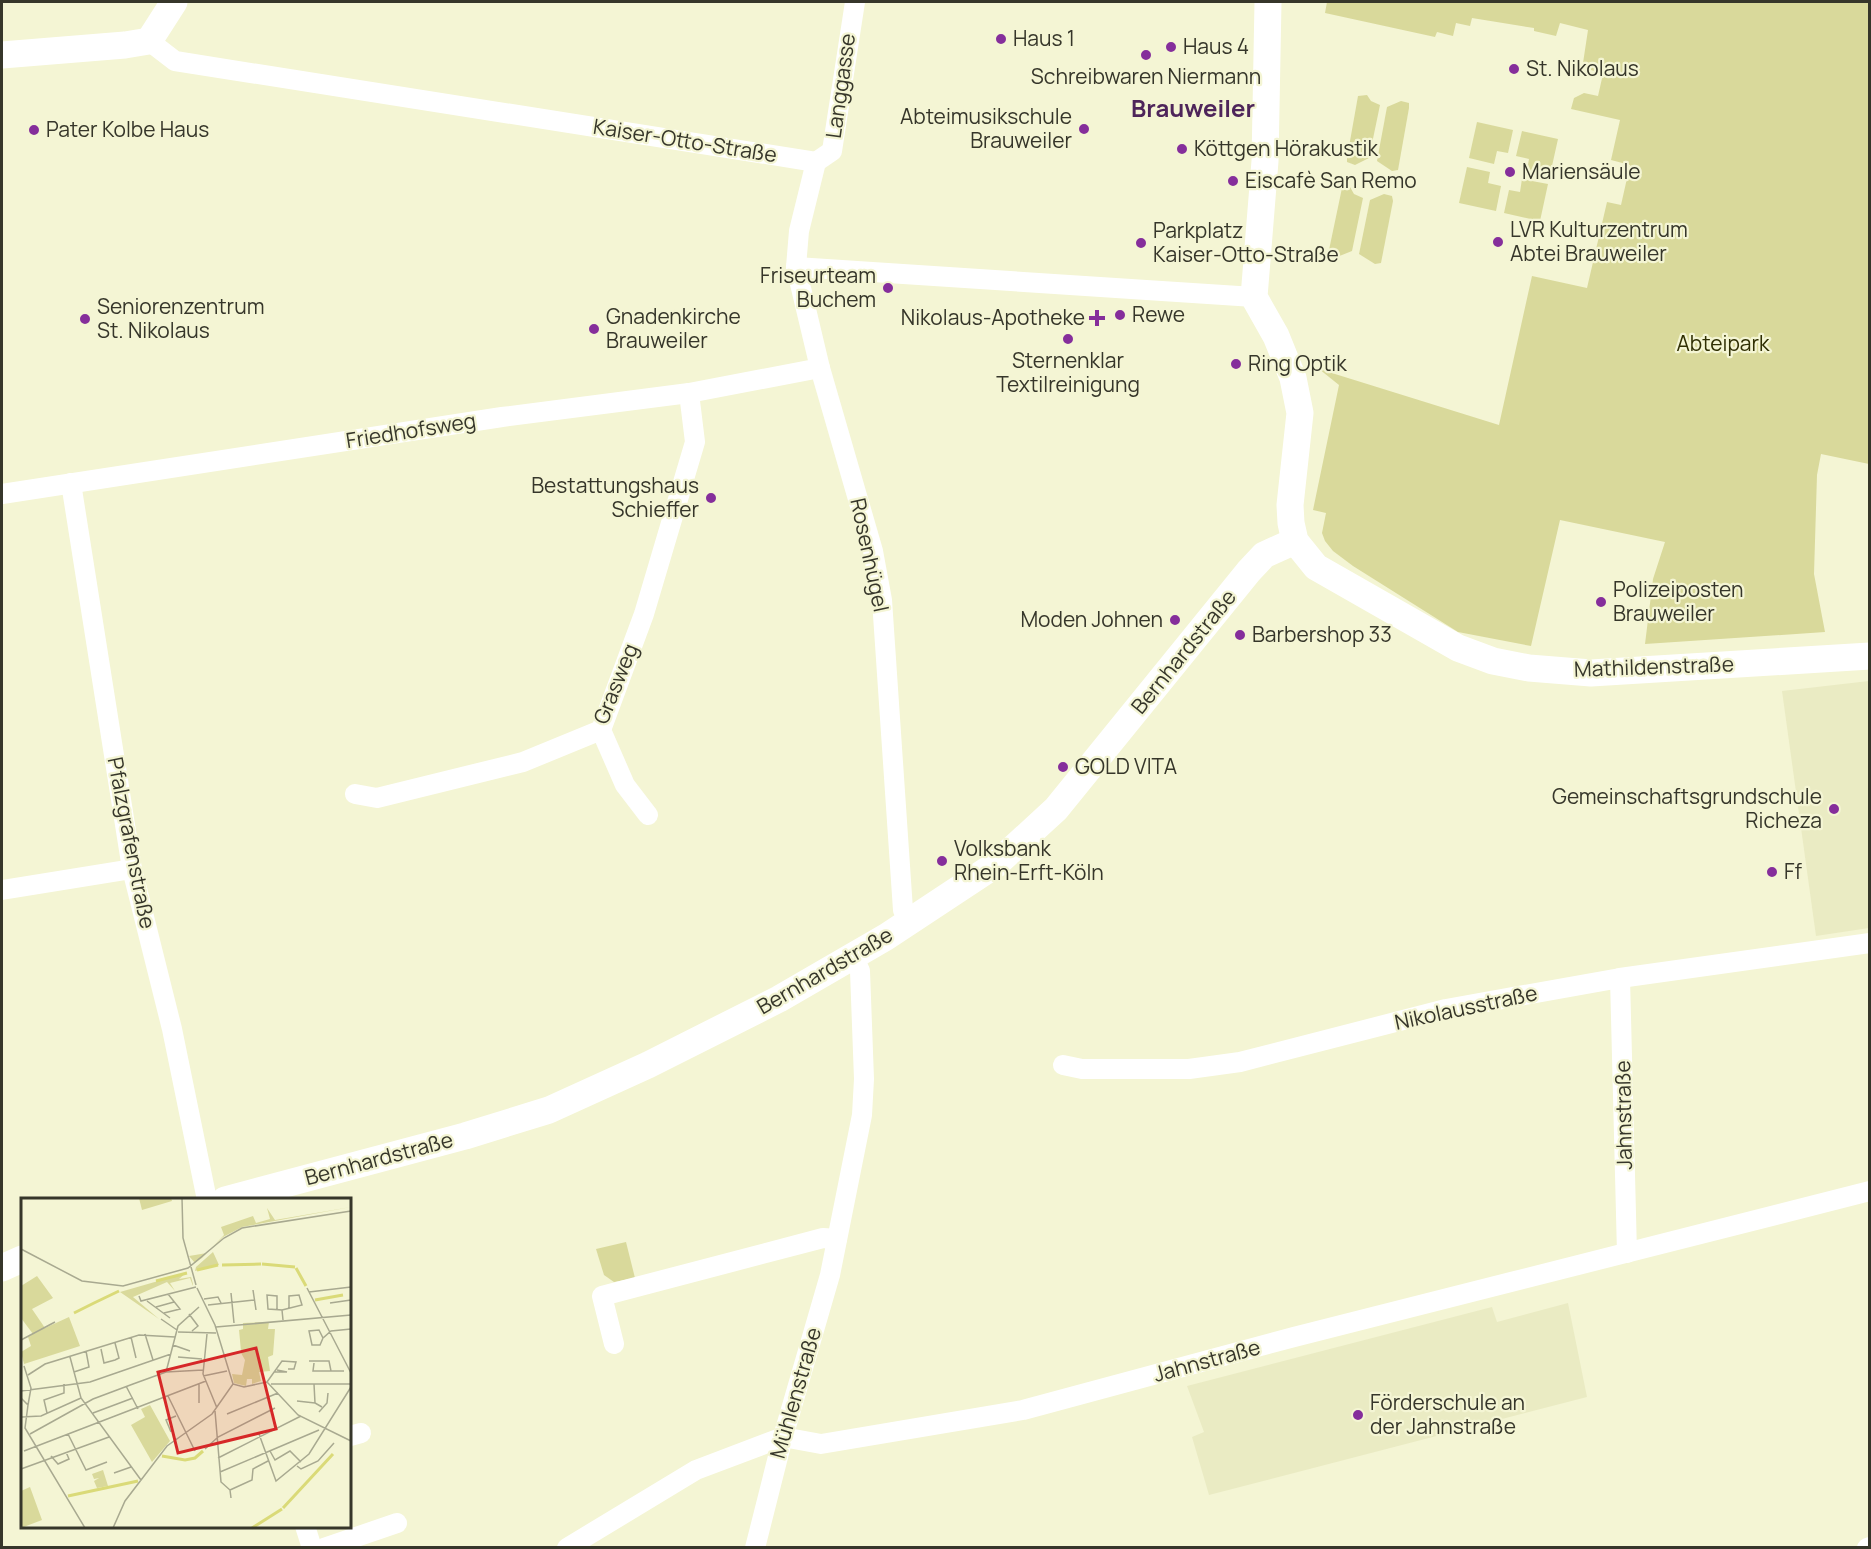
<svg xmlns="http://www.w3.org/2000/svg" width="1871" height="1549" font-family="Manrope,sans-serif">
<rect width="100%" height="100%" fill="#f4f5d4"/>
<g fill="#eaebc3">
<path d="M 1869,681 L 1869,928 L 1816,936 L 1782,691 Z"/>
<path d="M 1568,1303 L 1587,1397 L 1209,1495 L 1192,1437 L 1204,1432 L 1187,1386 L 1492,1307 L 1497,1322 Z"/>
</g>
<g fill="#d9d99b">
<path d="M 1327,2 L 1869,2 L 1869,464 L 1821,454 L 1817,475 L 1814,574 L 1825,632 L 1645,644 L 1653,579 L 1665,542 L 1560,520 L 1531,646 L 1458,632 L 1353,566 L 1333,551 L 1325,541 L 1322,533 L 1326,513 L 1313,510 L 1339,385 L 1319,369 L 1499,425 L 1532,276 L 1587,288 L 1607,202 L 1621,205 L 1630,165 L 1611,160 L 1620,120 L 1571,109 L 1574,98 L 1584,93 L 1598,96 L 1603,74 L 1591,70 L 1583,63 L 1588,30 L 1560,23 L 1556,36 L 1534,31 L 1534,28 L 1472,18 L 1470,26 L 1456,23 L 1453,36 L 1437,32 L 1435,37 L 1325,13 Z"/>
<path d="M 1367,95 L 1371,101 L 1380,105 L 1369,158 L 1355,165 L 1347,162 L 1347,158 L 1358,96 Z"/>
<path d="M 1401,101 L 1409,103 L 1409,108 L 1398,170 L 1392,171 L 1377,161 L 1387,107 Z"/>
<path d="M 1477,122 L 1513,130 L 1508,153 L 1497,151 L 1494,164 L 1469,158 Z"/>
<path d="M 1522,131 L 1558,139 L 1550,175 L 1527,170 L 1529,159 L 1516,156 Z"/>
<path d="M 1467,167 L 1490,172 L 1488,183 L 1501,186 L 1496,211 L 1459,203 Z"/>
<path d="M 1522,179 L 1548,184 L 1540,221 L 1504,213 L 1509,190 L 1520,192 Z"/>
<path d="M 1350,187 L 1354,194 L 1363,198 L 1352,251 L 1337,257 L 1330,254 L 1329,250 L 1342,188 Z"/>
<path d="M 1384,194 L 1392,196 L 1393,201 L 1381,263 L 1375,264 L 1359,254 L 1370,200 Z"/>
<path d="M 626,1242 L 635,1278 L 614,1282 L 604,1275 L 596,1249 Z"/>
</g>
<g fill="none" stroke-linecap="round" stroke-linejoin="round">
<g stroke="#fff" stroke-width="20">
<path d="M 149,41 L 175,61 L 816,162"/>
<path d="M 816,162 L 799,231 L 796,267 L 820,368 L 873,551 L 882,600 L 903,910 L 909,921"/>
<path d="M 816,162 L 832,151 L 855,2"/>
<path d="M 796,267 L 1254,297"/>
<path d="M 71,483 L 132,869 L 172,1029 L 207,1200"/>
<path d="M 2,494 L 502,417 L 689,393 L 820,368"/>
<path d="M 601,730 L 625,785 L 648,815"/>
<path d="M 355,794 L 377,798 L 523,762 L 601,730 L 644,614 L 695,442 L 689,393"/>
<path d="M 2,890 L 132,869"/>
<path d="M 1620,978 L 1627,1253"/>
<path d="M 1063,1065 L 1082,1069 L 1189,1069 L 1240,1062 L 1446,1009 L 1620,978 L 1870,943"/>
<path d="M 614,1344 L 602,1296 L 823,1238 L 837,1239"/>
<path d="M 350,1436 L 361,1433"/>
<path d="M 783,1437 L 821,1444 L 1023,1410 L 1294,1337 L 1870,1191"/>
<path d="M 305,1526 L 312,1548"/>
<path d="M 324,1548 L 397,1523"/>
<path d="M 567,1548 L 696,1470 L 783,1437"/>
<path d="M 755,1548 L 783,1437 L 830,1275 L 862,1115 L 864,1079 L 860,971 L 853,956"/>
<path d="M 1867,1548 L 1870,1547"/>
</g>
<g stroke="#fff" stroke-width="27">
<path d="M 1268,2 L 1265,161 L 1254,297 L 1276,336 L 1293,378 L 1300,413 L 1290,505 L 1291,523 L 1295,541 L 1316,567 L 1458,648 L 1493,661 L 1529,668 L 1591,673 L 1870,656"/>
<path d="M 2,55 L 125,45 L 149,41 L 174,2"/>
<path d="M 225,1200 L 465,1136 L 549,1110 L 648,1065 L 779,999 L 886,937 L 995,865 L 1056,809 L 1249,571 L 1264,555 L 1295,541"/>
<path d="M 2,1268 L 22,1259"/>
</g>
</g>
<g fill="#852e9b" stroke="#f4f5d4" stroke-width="2">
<circle cx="1001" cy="39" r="6"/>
<circle cx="1171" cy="47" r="6"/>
<circle cx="1146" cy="55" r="6"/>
<circle cx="1514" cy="69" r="6"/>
<circle cx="1084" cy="129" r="6"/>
<circle cx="34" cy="130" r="6"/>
<circle cx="1182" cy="149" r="6"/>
<circle cx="1510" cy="172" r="6"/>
<circle cx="1233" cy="181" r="6"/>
<circle cx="1498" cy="242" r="6"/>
<circle cx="1141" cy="243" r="6"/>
<circle cx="888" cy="288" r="6"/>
<circle cx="1120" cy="315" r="6"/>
<path d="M1094 309h6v6h6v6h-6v6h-6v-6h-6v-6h6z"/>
<circle cx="85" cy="319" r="6"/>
<circle cx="594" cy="329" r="6"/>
<circle cx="1068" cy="339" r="6"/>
<circle cx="1236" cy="364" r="6"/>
<circle cx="711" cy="498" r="6"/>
<circle cx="1601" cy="602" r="6"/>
<circle cx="1175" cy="620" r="6"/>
<circle cx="1240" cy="635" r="6"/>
<circle cx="1063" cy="767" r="6"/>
<circle cx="1834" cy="809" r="6"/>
<circle cx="942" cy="861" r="6"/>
<circle cx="1772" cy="872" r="6"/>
<circle cx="1358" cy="1415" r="6"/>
</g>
<g text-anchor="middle" stroke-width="4.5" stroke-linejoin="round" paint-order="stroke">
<g font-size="21" fill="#36362a" stroke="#f4f5d4" text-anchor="start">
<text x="1013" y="46">Haus 1</text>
<text x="1183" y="54">Haus 4</text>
<text x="1526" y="76">St. Nikolaus</text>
<text x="1146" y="84" text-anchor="middle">Schreibwaren Niermann</text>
<text x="1072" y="124" text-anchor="end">Abteimusikschule<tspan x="1072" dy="24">Brauweiler</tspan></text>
<text x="46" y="137">Pater Kolbe Haus</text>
<text x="1194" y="156">Köttgen Hörakustik</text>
<text x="1522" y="179">Mariensäule</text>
<text x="1245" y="188">Eiscafè San Remo</text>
<text x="1510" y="237">LVR Kulturzentrum<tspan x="1510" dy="24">Abtei Brauweiler</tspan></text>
<text x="1153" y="238">Parkplatz<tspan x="1153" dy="24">Kaiser-Otto-Straße</tspan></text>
<text x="876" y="283" text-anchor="end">Friseurteam<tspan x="876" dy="24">Buchem</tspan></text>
<text x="97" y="314">Seniorenzentrum<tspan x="97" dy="24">St. Nikolaus</tspan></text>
<text x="1132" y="322">Rewe</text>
<text x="606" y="324">Gnadenkirche<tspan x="606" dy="24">Brauweiler</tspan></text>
<text x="1085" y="325" text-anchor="end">Nikolaus-Apotheke</text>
<text x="1068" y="368" text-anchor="middle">Sternenklar<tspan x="1068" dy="24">Textilreinigung</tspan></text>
<text x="1248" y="371">Ring Optik</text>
<text x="699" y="493" text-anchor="end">Bestattungshaus<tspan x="699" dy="24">Schieffer</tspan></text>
<text x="1613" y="597">Polizeiposten<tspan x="1613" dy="24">Brauweiler</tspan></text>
<text x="1163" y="627" text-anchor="end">Moden Johnen</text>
<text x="1252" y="642">Barbershop 33</text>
<text x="1075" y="774">GOLD VITA</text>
<text x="1822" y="804" text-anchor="end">Gemeinschaftsgrundschule<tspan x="1822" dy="24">Richeza</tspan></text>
<text x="954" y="856">Volksbank<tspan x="954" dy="24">Rhein-Erft-Köln</tspan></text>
<text x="1784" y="879">Ff</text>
<text x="1370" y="1410">Förderschule an<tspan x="1370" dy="24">der Jahnstraße</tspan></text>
</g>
<g font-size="21" fill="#36362a" stroke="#f4f5d4">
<text transform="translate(841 86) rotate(-82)" y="7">Langgasse</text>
<text transform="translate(685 141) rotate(9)" y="7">Kaiser-Otto-Straße</text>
<text transform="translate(411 431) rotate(-9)" y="7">Friedhofsweg</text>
<text transform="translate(869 555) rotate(78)" y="7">Rosenhügel</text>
<text transform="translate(1184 652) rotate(-51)" y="7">Bernhardstraße</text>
<text transform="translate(1654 667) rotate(-2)" y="7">Mathildenstraße</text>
<text transform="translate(616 684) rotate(-68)" y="7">Grasweg</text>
<text transform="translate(131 843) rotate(79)" y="7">Pfalzgrafenstraße</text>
<text transform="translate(825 971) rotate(-30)" y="7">Bernhardstraße</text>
<text transform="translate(1466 1008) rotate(-12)" y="7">Nikolausstraße</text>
<text transform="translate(1624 1115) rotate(-91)" y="7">Jahnstraße</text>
<text transform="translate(379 1159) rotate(-15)" y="7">Bernhardstraße</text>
<text transform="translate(1207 1361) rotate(-15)" y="7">Jahnstraße</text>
<text transform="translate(796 1393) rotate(-74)" y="7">Mühlenstraße</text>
</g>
<g font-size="21" fill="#2f2f03" stroke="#f4f5d4">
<text x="1723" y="351">Abteipark</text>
</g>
<g font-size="24" font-weight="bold" fill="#4e255a" stroke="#f4f5d4">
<text x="1193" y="117">Brauweiler</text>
</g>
</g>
<g transform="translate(21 1198)">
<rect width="330" height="330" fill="#f4f5d4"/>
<path d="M 150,0 L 151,3 L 121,12 L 118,0 ZM 330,9 L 221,29 L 202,39 L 181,60 L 174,65 L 168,58 L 186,55 L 203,37 L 200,29 L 232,18 L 235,25 L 249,21 L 246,10 L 254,22 ZM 192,54 L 198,67 L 174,73 L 175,69 ZM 165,75 L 158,81 L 170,79 L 169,75 L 172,86 L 172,88 L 169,80 L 149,85 L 154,93 L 146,84 L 112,99 L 138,121 L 99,94 ZM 16,78 L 32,100 L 11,111 L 24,130 L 48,119 L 59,148 L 3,166 L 0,154 L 10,148 L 7,139 L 12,136 L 0,120 L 0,88 ZM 248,124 L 247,131 L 254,131 L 252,157 L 247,159 L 249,173 L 238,174 L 240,183 L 231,186 L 231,181 L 226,181 L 225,188 L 213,185 L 211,176 L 221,177 L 224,162 L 220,155 L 205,156 L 220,153 L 218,132 L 222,131 L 222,125 ZM 129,207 L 149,243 L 131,264 L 110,227 L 124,219 L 120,211 ZM 82,272 L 87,288 L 76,290 L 73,283 L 78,280 L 73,281 L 71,276 ZM 9,289 L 21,322 L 0,330 L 0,293 Z" fill="#d9d99b"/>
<path fill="none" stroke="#dada78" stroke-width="3" d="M 241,66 L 274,69M 201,67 L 240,66M 275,70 L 285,88M 176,72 L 197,67M 135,83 L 166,75M 294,102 L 322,97M 73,105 L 98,93M 53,115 L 73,105M 141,258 L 164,262 L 174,260 L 182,253M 47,298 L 117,283M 262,310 L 312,256M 231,330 L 261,311"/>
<path fill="none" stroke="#a8a990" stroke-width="1.5" d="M 161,0 L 162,40 L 175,87M 0,51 L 61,83 L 102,88 L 167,70 L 203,40 L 221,30 L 330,13M 176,90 L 194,127 L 212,186M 286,90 L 330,175M 232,92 L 235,112M 288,94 L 330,89M 210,95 L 213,125M 118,98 L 120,103 L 175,89M 183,101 L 197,99 L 200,105M 126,103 L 149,120M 309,105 L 330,102M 187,107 L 233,102M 135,109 L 153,104M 256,111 L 256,98 L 246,97 L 247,111 L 261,112 L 262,122M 261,112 L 281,107 L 278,97 L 268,98 L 268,110M 143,115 L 159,111 L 147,96M 168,116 L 177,128 L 171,133M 140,121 L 156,132M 195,129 L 330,117M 157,134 L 195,135M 124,136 L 132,162M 186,136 L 182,176 L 196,210M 110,139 L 115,160M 302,140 L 299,147 L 291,147 L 288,133 L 298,132 L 302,140 L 310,133 L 330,131M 0,142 L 34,124M 152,147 L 169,153M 80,151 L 83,165 L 94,162 L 98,160 L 94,145M 49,159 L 60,200 L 120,282M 157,159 L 181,161M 288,163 L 308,163 L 310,173 L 323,173M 293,165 L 292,173 L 310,173M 3,168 L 10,190 L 7,207M 53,174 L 68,169 L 65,153M 145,174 L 157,128 L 178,109M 253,174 L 266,174 L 256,172M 7,177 L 24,166 L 118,137 L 154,139M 182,178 L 206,173M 246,184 L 277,217 L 330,243M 246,184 L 261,163 L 275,164 L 273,171 L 267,171M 212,186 L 223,189 L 246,184M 250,186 L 330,186M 293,186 L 294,205 L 301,209M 105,188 L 117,211M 0,193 L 69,184 L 150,156M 147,198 L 174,253M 0,200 L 7,207 L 4,230 L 64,330M 276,203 L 294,205M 178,205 L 178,186M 194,213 L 200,284 L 209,292 L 210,300M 298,214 L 306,205 L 307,195M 26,215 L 23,202 L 43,195 L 43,186M 72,215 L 112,200M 206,216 L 257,195M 0,219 L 20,218 L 60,200M 150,234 L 145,222 L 155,218M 9,236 L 72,201 L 112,186 L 145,174 L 182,172M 47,236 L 65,272 L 86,264M 238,236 L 255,283 L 288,256 L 330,189M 184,251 L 197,239 L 254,210M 3,253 L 185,183M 249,253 L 254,262 L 269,253 L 280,264M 30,258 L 37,266 L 48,261 L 45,254M 197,260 L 280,218M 276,268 L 280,271 L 297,263 L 313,245M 0,271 L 88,239M 199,274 L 298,232M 93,275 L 110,269M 209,292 L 231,282 L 232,271 L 247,263M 92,330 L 104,303 L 146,248 L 191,216 L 212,186"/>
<path fill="#d62828" fill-opacity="0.15" stroke="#d62828" stroke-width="3" d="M 235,150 L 255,231 L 157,255 L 137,174 Z"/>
<rect width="330" height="330" fill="none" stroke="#36362a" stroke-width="3"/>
</g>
<rect width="1871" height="1549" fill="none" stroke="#36362a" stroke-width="6"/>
</svg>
